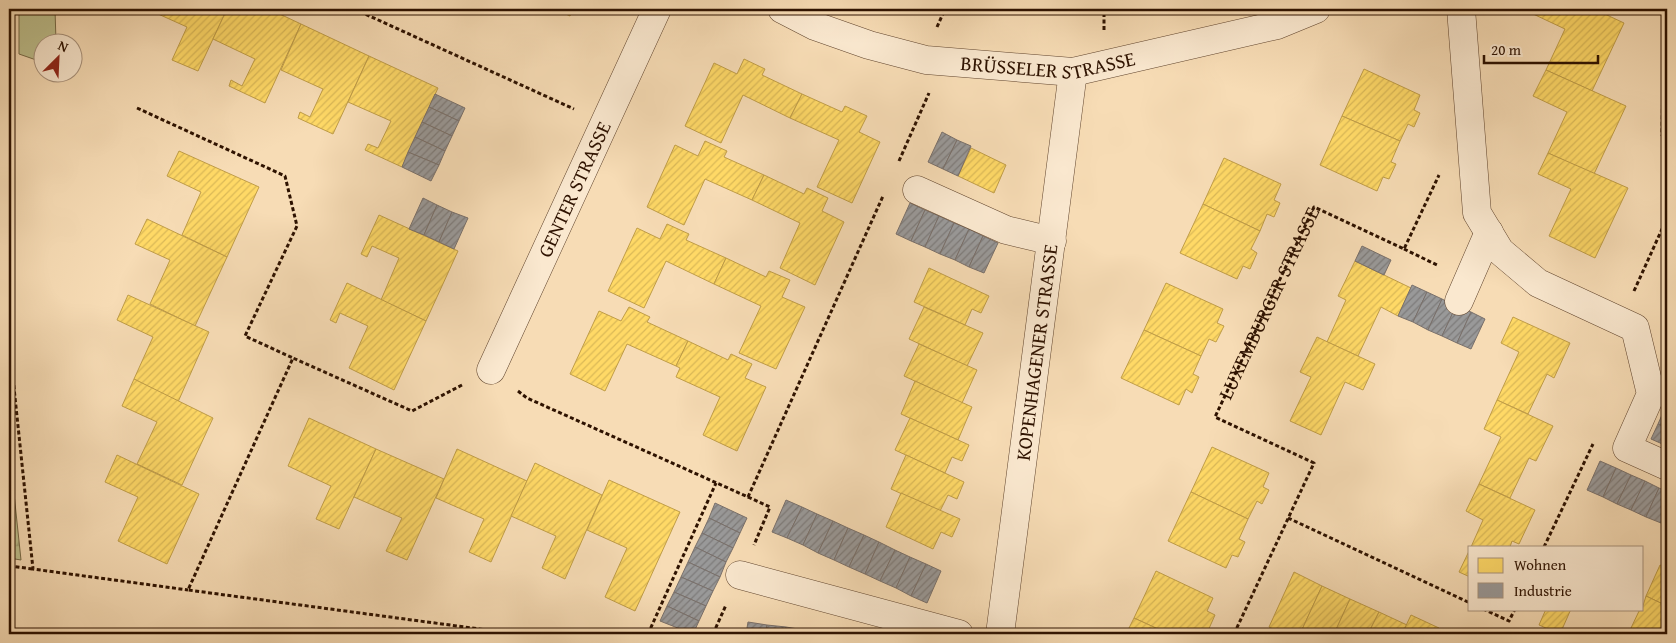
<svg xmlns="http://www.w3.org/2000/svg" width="1676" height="643" font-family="'Gentium Book Plus',serif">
<defs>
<pattern id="forest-firs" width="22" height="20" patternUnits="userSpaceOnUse" patternTransform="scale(1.25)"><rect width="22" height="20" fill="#bec08d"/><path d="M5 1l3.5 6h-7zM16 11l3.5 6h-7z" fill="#a4a478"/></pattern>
<pattern id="homes-hatch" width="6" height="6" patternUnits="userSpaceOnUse" patternTransform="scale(1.25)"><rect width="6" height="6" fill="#ffd966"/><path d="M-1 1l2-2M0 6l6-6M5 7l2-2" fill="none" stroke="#dbb957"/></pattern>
<pattern id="industry-hatch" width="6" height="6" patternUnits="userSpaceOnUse" patternTransform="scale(1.25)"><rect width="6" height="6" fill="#999"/><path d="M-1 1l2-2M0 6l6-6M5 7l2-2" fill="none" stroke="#7d7b7a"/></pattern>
</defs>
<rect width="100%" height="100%" fill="#f7dcb5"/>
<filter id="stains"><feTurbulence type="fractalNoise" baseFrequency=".004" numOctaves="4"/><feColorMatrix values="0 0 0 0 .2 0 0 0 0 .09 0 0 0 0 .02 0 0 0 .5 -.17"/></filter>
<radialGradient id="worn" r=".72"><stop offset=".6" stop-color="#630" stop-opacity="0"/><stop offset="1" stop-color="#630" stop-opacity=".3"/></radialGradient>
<path fill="#bec08d" stroke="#766946" d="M 19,9 L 55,9 L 56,42 L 42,42 L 42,62 L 19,54 Z"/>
<path fill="url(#forest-firs)" stroke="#766946" d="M 9,446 L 21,560 L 9,558 Z"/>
<g fill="url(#homes-hatch)" stroke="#c09d47">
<path d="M 147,9 L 227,9 L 198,71 L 172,60 L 187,27 Z"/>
<path d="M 227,9 L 269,9 L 301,24 L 265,103 L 229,86 L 231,80 L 242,86 L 255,59 L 213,39 Z"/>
<path d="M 555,9 L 573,9 L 570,16 Z"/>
<path d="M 1533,9 L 1594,9 L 1624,23 L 1592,91 L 1546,70 L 1565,29 L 1531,13 Z"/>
<path d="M 301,24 L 369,56 L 333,134 L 298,118 L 300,112 L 310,117 L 323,89 L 281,70 Z"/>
<path d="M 369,56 L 438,88 L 402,167 L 365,150 L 368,144 L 378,148 L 391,121 L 348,102 Z"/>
<path d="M 744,59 L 765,69 L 762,75 L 802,94 L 790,118 L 743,95 L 721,143 L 685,126 L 714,63 L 737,74 Z"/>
<path d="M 1364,69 L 1420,95 L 1414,110 L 1420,113 L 1414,127 L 1408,124 L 1400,141 L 1342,116 Z"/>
<path d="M 1546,70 L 1626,106 L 1594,174 L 1548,153 L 1567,112 L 1533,96 Z"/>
<path d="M 802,94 L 842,112 L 845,106 L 867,116 L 859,132 L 880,142 L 852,203 L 817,187 L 839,140 L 790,118 Z"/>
<path d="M 1342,116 L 1400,141 L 1391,162 L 1396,164 L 1389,179 L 1383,177 L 1377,191 L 1320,165 Z"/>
<path d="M 705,141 L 727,151 L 724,157 L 764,175 L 752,200 L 705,179 L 684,225 L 647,207 L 675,145 L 698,156 Z"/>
<path d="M 971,148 L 1006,165 L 994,193 L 958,176 Z"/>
<path d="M 179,151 L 259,187 L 227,257 L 182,235 L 201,192 L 167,176 Z"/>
<path d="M 1548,153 L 1628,188 L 1595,258 L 1549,236 L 1571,189 L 1538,174 Z"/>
<path d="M 1224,158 L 1281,184 L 1274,200 L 1280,203 L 1274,217 L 1267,214 L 1260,231 L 1203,204 Z"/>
<path d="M 764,175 L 804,194 L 807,188 L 828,198 L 822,211 L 844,222 L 815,285 L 780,268 L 800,223 L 752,200 Z"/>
<path d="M 1203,204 L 1260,231 L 1251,249 L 1257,253 L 1250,269 L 1243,266 L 1237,279 L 1180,253 Z"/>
<path d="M 379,215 L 458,251 L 426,321 L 381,300 L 399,258 L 372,246 L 367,257 L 361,254 Z"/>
<path d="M 147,219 L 227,257 L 195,326 L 150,304 L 170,260 L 135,244 Z"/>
<path d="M 667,224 L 689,234 L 686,240 L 726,258 L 714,284 L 666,261 L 644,308 L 608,291 L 637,228 L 660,239 Z"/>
<path d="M 726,258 L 766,277 L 769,271 L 790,280 L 782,297 L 805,307 L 776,369 L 739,353 L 761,306 L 714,284 Z"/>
<path d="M 1355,261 L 1411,288 L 1398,316 L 1381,307 L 1358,356 L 1327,342 L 1346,300 L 1338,296 Z"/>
<path d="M 929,268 L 989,296 L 981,313 L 972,309 L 965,325 L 914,302 Z"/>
<path d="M 347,283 L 426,321 L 394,390 L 349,368 L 368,326 L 340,313 L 336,323 L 330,320 Z"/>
<path d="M 1166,283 L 1223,309 L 1217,323 L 1224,326 L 1216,342 L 1209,339 L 1201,356 L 1144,330 Z"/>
<path d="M 128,295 L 209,332 L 178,402 L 134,379 L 153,337 L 117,320 Z"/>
<path d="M 629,307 L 650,317 L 647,322 L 688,341 L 676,366 L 627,344 L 605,391 L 570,374 L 599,311 L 621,321 Z"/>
<path d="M 924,307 L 983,333 L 967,366 L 909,339 Z"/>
<path d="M 1513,317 L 1570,343 L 1554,378 L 1547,374 L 1528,414 L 1497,400 L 1519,352 L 1501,343 Z"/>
<path d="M 1144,330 L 1201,356 L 1193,374 L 1199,377 L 1192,393 L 1186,389 L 1179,405 L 1121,378 Z"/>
<path d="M 1317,337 L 1375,364 L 1363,390 L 1345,382 L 1321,435 L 1290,421 L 1311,377 L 1300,372 Z"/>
<path d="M 688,341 L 728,360 L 731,354 L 752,364 L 745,378 L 766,387 L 737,451 L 703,435 L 720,397 L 676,377 L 680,368 L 676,366 Z"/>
<path d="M 919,344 L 977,370 L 962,403 L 904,376 Z"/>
<path d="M 134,379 L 213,418 L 182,485 L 137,464 L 157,422 L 122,406 Z"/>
<path d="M 915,381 L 972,407 L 958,440 L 901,414 Z"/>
<path d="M 1497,400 L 1553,426 L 1536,461 L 1529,458 L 1510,498 L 1479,484 L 1501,437 L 1484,429 Z"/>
<path d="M 309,418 L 376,449 L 339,529 L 316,519 L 331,486 L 288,466 Z"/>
<path d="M 910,418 L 969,445 L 962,461 L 952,457 L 945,473 L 895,450 Z"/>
<path d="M 1212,447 L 1269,473 L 1263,487 L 1269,490 L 1262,504 L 1257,501 L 1248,519 L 1191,492 Z"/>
<path d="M 376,449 L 444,479 L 407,560 L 386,551 L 402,518 L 354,497 Z"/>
<path d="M 457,449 L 527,481 L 491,562 L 469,552 L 484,519 L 436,498 Z"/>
<path d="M 117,455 L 199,494 L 167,564 L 118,541 L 138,497 L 105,482 Z"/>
<path d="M 906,455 L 964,482 L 957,499 L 948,495 L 940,511 L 891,489 Z"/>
<path d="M 535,463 L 602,495 L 565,579 L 542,568 L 556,536 L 511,516 Z"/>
<path d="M 609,480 L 680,512 L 635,611 L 605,597 L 627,548 L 587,530 Z"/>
<path d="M 1479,484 L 1535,510 L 1519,544 L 1512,541 L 1510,547 L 1471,547 L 1483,520 L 1466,511 Z"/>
<path d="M 1191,492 L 1248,519 L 1239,539 L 1245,542 L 1238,557 L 1232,555 L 1226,568 L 1168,541 Z"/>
<path d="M 901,493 L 960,519 L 952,537 L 941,532 L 933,549 L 886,527 Z"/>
<path d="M 1470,549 L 1470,577 L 1459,572 Z"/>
<path d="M 1660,565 L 1667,568 L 1667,606 L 1646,596 Z"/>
<path d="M 1156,571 L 1213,598 L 1207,611 L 1215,615 L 1207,633 L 1199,629 L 1196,634 L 1169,634 L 1134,618 Z"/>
<path d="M 1294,572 L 1322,586 L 1300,634 L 1283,634 L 1269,627 Z"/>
<path d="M 1322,586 L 1350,599 L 1334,634 L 1300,634 Z"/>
<path d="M 1646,596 L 1667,606 L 1667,634 L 1644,634 L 1631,628 L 1640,609 L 1642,609 Z"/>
<path d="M 1350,599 L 1379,612 L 1368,634 L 1334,634 Z"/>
<path d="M 1546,609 L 1571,609 L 1560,634 L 1539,625 Z"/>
<path d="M 1379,612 L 1407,625 L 1402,634 L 1368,634 Z"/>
<path d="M 1411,615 L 1439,628 L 1436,634 L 1402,634 Z"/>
<path d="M 1134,618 L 1169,634 L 1126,634 Z"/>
</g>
<g fill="url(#industry-hatch)" stroke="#79706b">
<path d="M 435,94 L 465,108 L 459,121 L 429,107 Z"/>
<path d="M 429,107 L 459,121 L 452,136 L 422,122 Z"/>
<path d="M 422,122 L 452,136 L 445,151 L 415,137 Z"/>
<path d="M 942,132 L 957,140 L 943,169 L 928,162 Z"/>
<path d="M 415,137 L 445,151 L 439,165 L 408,152 Z"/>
<path d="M 957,140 L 971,146 L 958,176 L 943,169 Z"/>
<path d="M 408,152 L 439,165 L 431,181 L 402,167 Z"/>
<path d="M 423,198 L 437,205 L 424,235 L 409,229 Z"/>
<path d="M 910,203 L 925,210 L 911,241 L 896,234 Z"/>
<path d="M 437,205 L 452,212 L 439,242 L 424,235 Z"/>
<path d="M 925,210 L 939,216 L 925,247 L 911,241 Z"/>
<path d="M 452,212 L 468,218 L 454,249 L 439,242 Z"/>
<path d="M 939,216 L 954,223 L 940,254 L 925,247 Z"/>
<path d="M 954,223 L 969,229 L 955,260 L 940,254 Z"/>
<path d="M 969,229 L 983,236 L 969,267 L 955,260 Z"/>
<path d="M 983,236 L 998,243 L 984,273 L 969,267 Z"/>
<path d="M 1362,246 L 1391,260 L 1384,275 L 1355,261 Z"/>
<path d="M 1412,285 L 1427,292 L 1413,322 L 1398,316 Z"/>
<path d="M 1427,292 L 1442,299 L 1428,330 L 1413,322 Z"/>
<path d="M 1442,299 L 1456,306 L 1442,336 L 1428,330 Z"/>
<path d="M 1456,306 L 1471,312 L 1457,343 L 1442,336 Z"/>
<path d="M 1471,312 L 1485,319 L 1471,349 L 1457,343 Z"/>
<path d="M 1665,408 L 1667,409 L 1667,428 L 1658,424 Z"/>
<path d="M 1658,424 L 1667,428 L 1667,446 L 1651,439 Z"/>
<path d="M 1600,461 L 1616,468 L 1603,497 L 1587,490 Z"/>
<path d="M 1616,468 L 1631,475 L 1617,504 L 1603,497 Z"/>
<path d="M 1631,475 L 1645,481 L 1631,510 L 1617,504 Z"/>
<path d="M 1645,481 L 1659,488 L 1646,517 L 1631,510 Z"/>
<path d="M 1659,488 L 1667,492 L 1667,509 L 1661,523 L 1646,517 Z"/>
<path d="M 786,500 L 802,507 L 787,538 L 772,532 Z"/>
<path d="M 715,503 L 747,518 L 740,533 L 709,518 Z"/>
<path d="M 802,507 L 817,514 L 803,545 L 787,538 Z"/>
<path d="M 817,514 L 833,521 L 818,553 L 803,545 Z"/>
<path d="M 709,518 L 740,533 L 733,548 L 702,533 Z"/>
<path d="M 833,521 L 848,528 L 834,560 L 818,553 Z"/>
<path d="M 848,528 L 864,535 L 849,567 L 834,560 Z"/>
<path d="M 702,533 L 733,548 L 726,562 L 695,547 Z"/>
<path d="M 864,535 L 879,542 L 865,574 L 849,567 Z"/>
<path d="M 879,542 L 895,550 L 880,581 L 865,574 Z"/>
<path d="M 695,547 L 726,562 L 720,577 L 688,562 Z"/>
<path d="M 895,550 L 910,557 L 896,588 L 880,581 Z"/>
<path d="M 910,557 L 926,564 L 911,596 L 896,588 Z"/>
<path d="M 688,562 L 720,577 L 713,591 L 681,577 Z"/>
<path d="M 926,564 L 941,571 L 927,603 L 911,596 Z"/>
<path d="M 681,577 L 713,591 L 706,606 L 674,592 Z"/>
<path d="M 674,592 L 706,606 L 699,621 L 667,606 Z"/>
<path d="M 667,606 L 699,621 L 693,634 L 660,621 Z"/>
<path d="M 748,622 L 767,625 L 765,634 L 746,634 Z"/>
<path d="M 767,625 L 786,627 L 785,634 L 765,634 Z"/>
<path d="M 786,627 L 804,630 L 804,634 L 785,634 Z"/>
</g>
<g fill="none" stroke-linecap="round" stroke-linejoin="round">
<g stroke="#60442d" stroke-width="29">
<g id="minor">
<path id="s2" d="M 782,9 L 815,26 L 869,45 L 926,60 L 1073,72 L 1277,25 L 1316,9"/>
<path d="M 1461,9 L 1477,213 L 1500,251 L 1538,283 L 1635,328 L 1651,394 L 1627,448 L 1667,466"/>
<path d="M 917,190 L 1006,230 L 1052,241"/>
<path d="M 1459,301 L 1489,232"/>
<path id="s3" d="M 491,370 L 657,9"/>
<path d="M 740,575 L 959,634"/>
<path id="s4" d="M 1000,634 L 1073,72"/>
</g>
</g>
<g stroke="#2e1200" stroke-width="3" stroke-dasharray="4 2.5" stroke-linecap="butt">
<path d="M 354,9 L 574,109"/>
<path d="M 937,27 L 945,9"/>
<path d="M 1104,30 L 1104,9"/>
<path d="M 1667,64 L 1663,74 L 1662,135 L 1667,141"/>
<path d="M 9,90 L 13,9"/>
<path d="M 137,108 L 285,176 L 297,226 L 245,336 L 293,358"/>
<path d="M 899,161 L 929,93"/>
<path d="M 1404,249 L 1437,265"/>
<path d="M 1634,291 L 1667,218"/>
<path d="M 9,340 L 33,569 L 188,590"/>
<path d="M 462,385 L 412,411 L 293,358 L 188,590 L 517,634"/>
<path d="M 518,391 L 527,398 L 748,497 L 883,196"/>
<path d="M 748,497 L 770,507 L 754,545"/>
<path d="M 1288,518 L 1470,603"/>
<path d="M 1544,547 L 1593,444"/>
<path d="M 9,566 L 33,569"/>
<path d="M 1483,609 L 1509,621 L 1515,609"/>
<path d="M 648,634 L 716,483"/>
<path d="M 713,634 L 726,605"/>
<path id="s1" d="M 1234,634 L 1314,463 L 1215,417 L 1314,207 L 1404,249 L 1439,175"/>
</g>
<use href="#minor" stroke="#fae8cf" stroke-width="28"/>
</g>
<g text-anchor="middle" stroke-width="5" stroke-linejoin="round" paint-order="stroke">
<g font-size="20" fill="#2e1200" stroke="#fae8cf">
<text dy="7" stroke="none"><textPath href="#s2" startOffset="276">BRÜSSELER STRASSE</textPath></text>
<text dy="7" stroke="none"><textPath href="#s3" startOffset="199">GENTER STRASSE</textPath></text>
<text dy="7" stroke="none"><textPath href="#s1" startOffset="424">LUXEMBURGER STRASSE</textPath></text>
<text dy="7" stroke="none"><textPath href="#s4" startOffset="284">KOPENHAGENER STRASSE</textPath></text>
</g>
</g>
<rect width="1676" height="643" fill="none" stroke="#f7dcb5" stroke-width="30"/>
<rect x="10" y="10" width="1656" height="623" fill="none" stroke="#2e1200" stroke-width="2.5"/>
<rect x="15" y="15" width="1646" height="613" fill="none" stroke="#2e1200"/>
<rect x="1468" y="546" width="175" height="65" fill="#fae8cf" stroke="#a8927c"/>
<rect x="1478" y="558" width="25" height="15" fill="#ffd966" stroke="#a8927c"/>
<text x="1514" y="570" font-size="15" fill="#2e1200">Wohnen</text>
<rect x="1478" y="583" width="25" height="15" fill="#999999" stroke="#a8927c"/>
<text x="1514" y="596" font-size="15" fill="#2e1200">Industrie</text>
<g transform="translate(58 58) rotate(24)"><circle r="24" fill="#fae8cf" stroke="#a8927c"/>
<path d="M0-4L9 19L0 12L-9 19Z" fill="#8f2418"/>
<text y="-8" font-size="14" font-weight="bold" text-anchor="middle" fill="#2e1200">N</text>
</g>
<path d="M1484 55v8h114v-8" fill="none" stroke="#2e1200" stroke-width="2.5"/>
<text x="1491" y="55" font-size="15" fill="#2e1200" stroke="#fae8cf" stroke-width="4" paint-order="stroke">20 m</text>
<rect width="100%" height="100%" filter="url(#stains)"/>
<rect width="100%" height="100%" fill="url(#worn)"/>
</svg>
